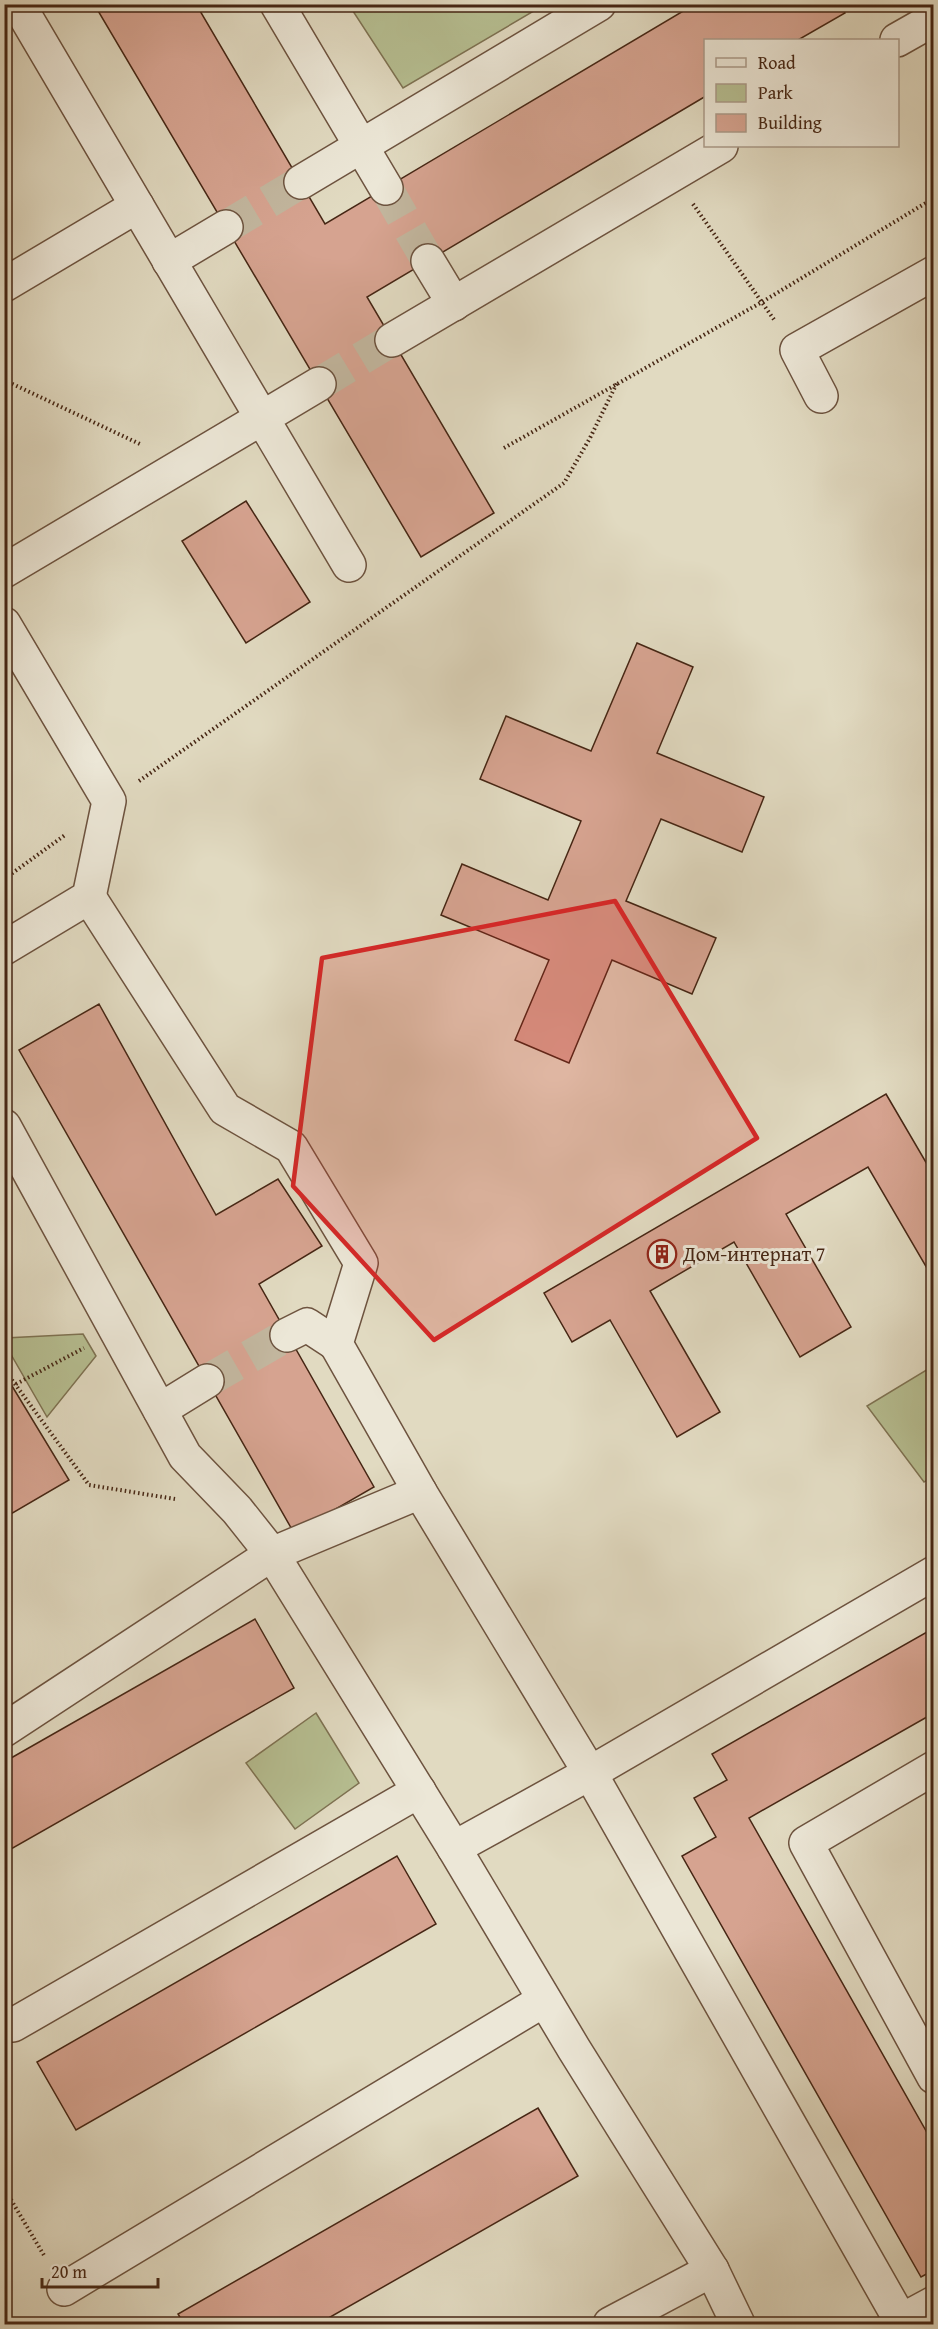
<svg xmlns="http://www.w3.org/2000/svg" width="938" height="2329" font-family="'Gentium Book Plus',serif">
<rect width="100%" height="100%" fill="#e1dac1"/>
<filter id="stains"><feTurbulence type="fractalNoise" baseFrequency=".00333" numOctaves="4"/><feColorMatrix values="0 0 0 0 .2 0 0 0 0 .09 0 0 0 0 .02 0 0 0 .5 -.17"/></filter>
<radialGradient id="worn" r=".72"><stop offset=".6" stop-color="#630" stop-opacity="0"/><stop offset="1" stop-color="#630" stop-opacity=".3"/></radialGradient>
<g fill="#b6be91" stroke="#7e7252" stroke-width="1.5">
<path d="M 349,5 L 544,5 L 403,88 Z"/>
<path d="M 83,1334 L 96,1356 L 47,1417 L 5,1344 L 5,1338 Z"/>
<path d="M 933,1366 L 933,1476 L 924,1482 L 867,1406 Z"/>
<path d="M 316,1713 L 359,1783 L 295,1829 L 246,1763 Z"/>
</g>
<g fill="#d6a390" stroke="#462614" stroke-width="1.5">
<path d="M 94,4 L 196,4 L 325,224 L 695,4 L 840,4 L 845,13 L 798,40 L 706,40 L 706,96 L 367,297 L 494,513 L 421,557 Z"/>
<path d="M 246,501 L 310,602 L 246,643 L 182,541 Z"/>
<path d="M 637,643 L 693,667 L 657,753 L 764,797 L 742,852 L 661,819 L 626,901 L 716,938 L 692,994 L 612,960 L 569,1063 L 515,1040 L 549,960 L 441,915 L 462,864 L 548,900 L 581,821 L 480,779 L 506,716 L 591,751 Z"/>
<path d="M 99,1004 L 216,1215 L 278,1179 L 322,1246 L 259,1284 L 374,1487 L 294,1533 L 19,1050 Z"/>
<path d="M 886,1094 L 934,1176 L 934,1266 L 928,1270 L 868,1167 L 786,1214 L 851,1327 L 800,1357 L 734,1242 L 650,1291 L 720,1412 L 677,1437 L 610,1320 L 572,1342 L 544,1293 Z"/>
<path d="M 9,1381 L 69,1480 L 4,1518 L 4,1384 Z"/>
<path d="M 255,1619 L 294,1688 L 4,1853 L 4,1762 Z"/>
<path d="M 934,1628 L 934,1713 L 749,1818 L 934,2145 L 934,2270 L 921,2277 L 682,1856 L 716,1837 L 694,1798 L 727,1780 L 712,1754 Z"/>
<path d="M 397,1856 L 436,1924 L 76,2130 L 37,2062 Z"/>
<path d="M 538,2108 L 578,2176 L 318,2324 L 184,2324 L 178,2314 Z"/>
</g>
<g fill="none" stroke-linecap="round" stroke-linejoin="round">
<g stroke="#c2b69e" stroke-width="33" stroke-dasharray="33 16" stroke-linecap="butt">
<path d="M 386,188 L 428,261"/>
<path d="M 226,227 L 301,182"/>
<path d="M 319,384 L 392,340"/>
<path d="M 207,1381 L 287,1335"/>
</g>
<g stroke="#6d533f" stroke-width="36">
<g id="minor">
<path d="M 18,4 L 137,206"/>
<path d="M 277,4 L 386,188"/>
<path d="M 897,40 L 934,19"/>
<path d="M 301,182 L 599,4"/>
<path d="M 169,261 L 226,227"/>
<path d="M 428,261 L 454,304"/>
<path d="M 4,285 L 137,206 L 262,418 L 4,571"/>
<path d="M 392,340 L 721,146"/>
<path d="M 319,384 L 262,418 L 349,565"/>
<path d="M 821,396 L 797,350 L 934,273"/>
<path d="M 4,624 L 109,801 L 89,897 L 4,948"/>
<path d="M 89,897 L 225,1109 L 291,1147 L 361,1263 L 336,1344 L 420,1492 L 590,1773 L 901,2321"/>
<path d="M 4,1126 L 185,1456 L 237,1510 L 272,1554 L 420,1492"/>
<path d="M 287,1335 L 307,1325 L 336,1344"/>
<path d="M 160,1410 L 207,1381"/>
<path d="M 4,1730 L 272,1554 L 454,1848"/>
<path d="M 934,1768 L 806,1843 L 934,2077"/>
<path d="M 13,2025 L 419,1791"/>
<path d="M 64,2289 L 544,2000"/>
<path d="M 610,2324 L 712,2270"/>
<path d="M 738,2324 L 712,2270 L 574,2049 L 454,1848 L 590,1773 L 934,1573"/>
<path d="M 895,2324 L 934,2303"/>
</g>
</g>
<g stroke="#462614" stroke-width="4" stroke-dasharray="1.5 3" stroke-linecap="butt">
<path d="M 693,204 L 775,321"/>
<path d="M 4,380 L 142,445"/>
<path d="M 504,448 L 762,302 L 934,198"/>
<path d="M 139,781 L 564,483 L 590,438 L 617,383"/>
<path d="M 4,877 L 7,877 L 65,835"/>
<path d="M 4,1369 L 89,1485 L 175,1499"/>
<path d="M 16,1384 L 84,1348"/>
<path d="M 4,2188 L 45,2257"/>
</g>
<use href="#minor" stroke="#ece7d7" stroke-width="33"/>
</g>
<path fill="#d62828" fill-opacity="0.2" stroke="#d62828" stroke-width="4.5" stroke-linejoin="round" d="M 615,901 L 757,1138 L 434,1340 L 293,1186 L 322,958 Z"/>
<defs>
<g id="building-ring" transform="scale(1.5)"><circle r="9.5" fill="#ece7d7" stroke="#8f2418" stroke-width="1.5"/><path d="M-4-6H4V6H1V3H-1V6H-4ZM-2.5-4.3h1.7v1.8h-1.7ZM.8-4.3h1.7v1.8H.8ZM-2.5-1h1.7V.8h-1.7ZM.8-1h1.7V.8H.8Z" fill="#8f2418"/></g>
</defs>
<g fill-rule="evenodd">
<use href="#building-ring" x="662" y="1254"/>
</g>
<g text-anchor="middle" stroke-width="6" stroke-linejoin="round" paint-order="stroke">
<g font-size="20" fill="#462614" stroke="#ece7d7" text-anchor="start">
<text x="683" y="1261">Дом-интернат 7</text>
</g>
</g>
<rect width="938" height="2329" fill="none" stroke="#e1dac1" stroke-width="24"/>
<rect x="6" y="6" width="926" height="2317" fill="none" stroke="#462614" stroke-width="3"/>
<rect x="12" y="12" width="914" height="2305" fill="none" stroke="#462614" stroke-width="1.5"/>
<rect x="704" y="39" width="195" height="108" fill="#ece7d7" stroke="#aa9a89" stroke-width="1.5"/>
<rect x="716" y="58" width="30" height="9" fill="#ece7d7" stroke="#aa9a89" stroke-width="1.5"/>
<text x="758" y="69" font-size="18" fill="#462614">Road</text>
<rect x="716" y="84" width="30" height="18" fill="#b6be91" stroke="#aa9a89" stroke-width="1.5"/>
<text x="758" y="99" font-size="18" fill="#462614">Park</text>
<rect x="716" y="114" width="30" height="18" fill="#d6a390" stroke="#aa9a89" stroke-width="1.5"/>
<text x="758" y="129" font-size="18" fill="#462614">Building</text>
<path d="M42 2278v9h116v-9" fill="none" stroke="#462614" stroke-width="3"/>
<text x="51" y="2278" font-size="18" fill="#462614" stroke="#ece7d7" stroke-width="4.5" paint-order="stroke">20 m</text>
<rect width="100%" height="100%" filter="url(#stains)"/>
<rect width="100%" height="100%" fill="url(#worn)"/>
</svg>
